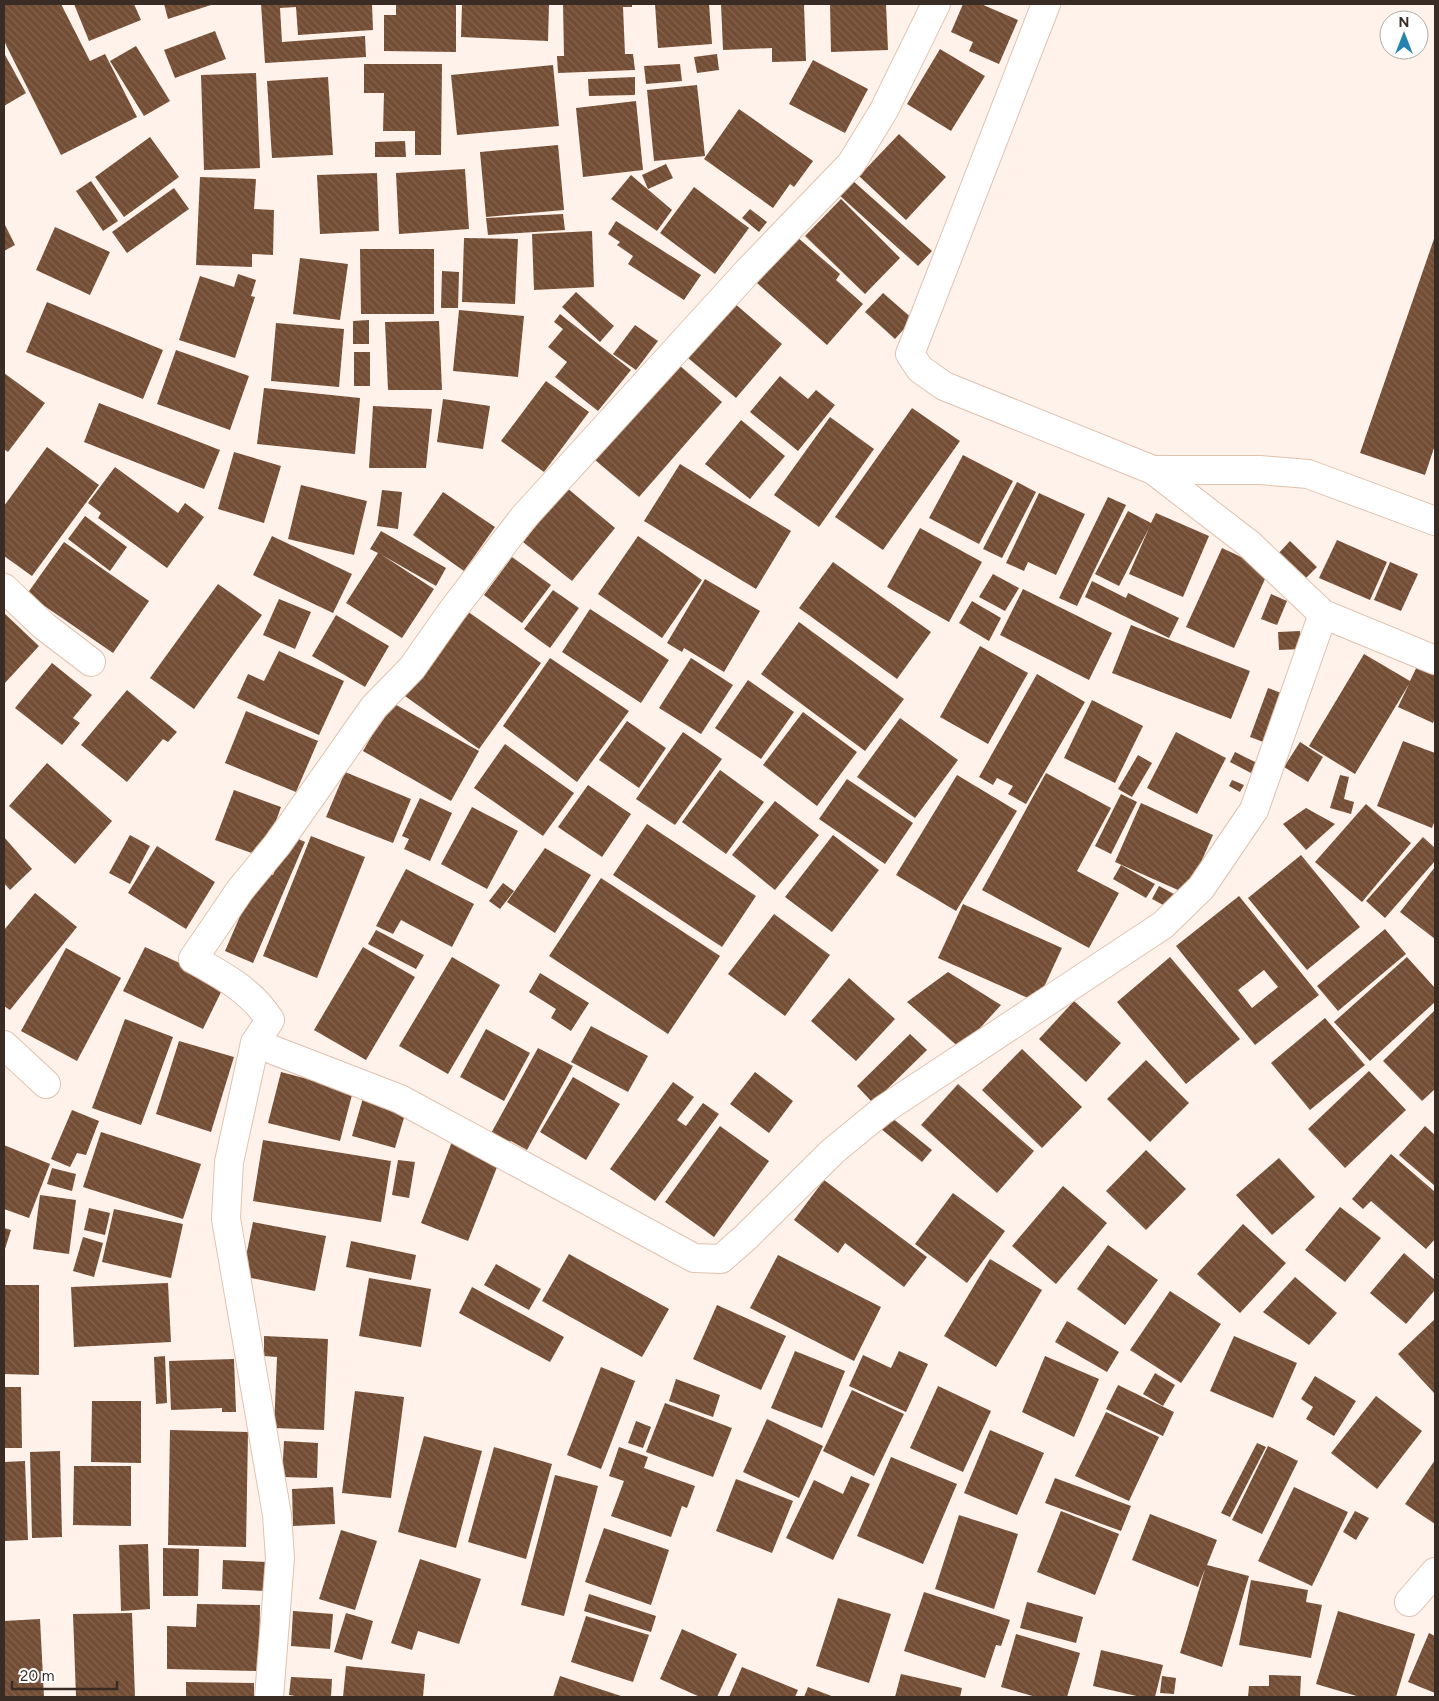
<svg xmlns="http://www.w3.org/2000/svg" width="1439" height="1701" font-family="Figtree,sans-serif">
<defs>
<pattern id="building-back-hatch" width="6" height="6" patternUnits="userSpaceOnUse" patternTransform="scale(1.25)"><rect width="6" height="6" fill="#734d34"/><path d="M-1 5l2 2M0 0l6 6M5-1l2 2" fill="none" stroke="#836450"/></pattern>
</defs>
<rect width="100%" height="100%" fill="#fff2ea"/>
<g fill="url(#building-back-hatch)" fill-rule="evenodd">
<path d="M 4,4 L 61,4 L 90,61 L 105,54 L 137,117 L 61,155 L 4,41 Z"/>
<path d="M 74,4 L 134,4 L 141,20 L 89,41 Z"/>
<path d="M 164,4 L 214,4 L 168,19 Z"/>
<path d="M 261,4 L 372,4 L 373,30 L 298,35 L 296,7 L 280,8 L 282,42 L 365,36 L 366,57 L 265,63 Z"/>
<path d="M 396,4 L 456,4 L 456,52 L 384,51 L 384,15 L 396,15 Z"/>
<path d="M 462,4 L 549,4 L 548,41 L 461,37 Z"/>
<path d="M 563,4 L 632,4 L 632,7 L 623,7 L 625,54 L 633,54 L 635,70 L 558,73 L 557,56 L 564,56 Z"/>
<path d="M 655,4 L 709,4 L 712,44 L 658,48 Z"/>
<path d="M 721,4 L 804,4 L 806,61 L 772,62 L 772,48 L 723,50 Z"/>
<path d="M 830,4 L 886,4 L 888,50 L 831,52 Z"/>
<path d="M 963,4 L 981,4 L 1018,20 L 999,64 L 969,51 L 973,42 L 951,32 Z"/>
<path d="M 215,31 L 226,59 L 175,78 L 164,50 Z"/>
<path d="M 136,46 L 170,101 L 144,116 L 110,61 Z"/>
<path d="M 940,49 L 985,76 L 951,131 L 907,104 Z"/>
<path d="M 4,53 L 26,93 L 4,106 Z"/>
<path d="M 717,54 L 719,70 L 697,73 L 694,57 Z"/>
<path d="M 813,60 L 868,89 L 845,133 L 789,104 Z"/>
<path d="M 364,64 L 442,64 L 441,155 L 415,155 L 415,131 L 383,131 L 384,93 L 364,93 Z"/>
<path d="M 680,64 L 682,81 L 646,84 L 644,66 Z"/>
<path d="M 553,65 L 559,126 L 457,135 L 451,75 Z"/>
<path d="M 256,73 L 260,168 L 204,170 L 201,75 Z"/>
<path d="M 328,77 L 333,155 L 272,158 L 267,81 Z"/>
<path d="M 635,77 L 635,95 L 589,96 L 588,79 Z"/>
<path d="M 697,85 L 705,156 L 654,161 L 647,90 Z"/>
<path d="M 636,101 L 643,170 L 583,177 L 576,108 Z"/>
<path d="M 739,109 L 813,161 L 794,187 L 790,184 L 773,208 L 704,159 Z"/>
<path d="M 899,134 L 946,177 L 906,220 L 859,176 Z"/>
<path d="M 150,137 L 179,177 L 124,217 L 95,177 Z"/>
<path d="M 405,141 L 406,157 L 375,157 L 375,142 Z"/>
<path d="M 558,145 L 564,210 L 486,217 L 480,152 Z"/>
<path d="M 666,164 L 673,178 L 648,189 L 642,175 Z"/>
<path d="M 465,169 L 469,229 L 399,234 L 396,173 Z"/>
<path d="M 377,173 L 379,231 L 320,234 L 317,175 Z"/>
<path d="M 631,175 L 672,210 L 657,231 L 611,199 Z"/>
<path d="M 200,177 L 256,179 L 254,209 L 274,210 L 273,255 L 252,254 L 252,267 L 196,265 Z"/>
<path d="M 852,180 L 932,251 L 918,266 L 839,195 Z"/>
<path d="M 91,181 L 118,221 L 103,231 L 76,191 Z"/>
<path d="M 694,187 L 749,228 L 715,274 L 660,233 Z"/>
<path d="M 174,188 L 189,209 L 127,253 L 112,232 Z"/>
<path d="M 841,199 L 900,258 L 865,294 L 805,236 Z"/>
<path d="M 750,209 L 767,222 L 759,232 L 742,218 Z"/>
<path d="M 563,214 L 565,230 L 488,235 L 486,218 Z"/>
<path d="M 616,221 L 701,275 L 684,300 L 628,264 L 633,256 L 617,245 L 620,242 L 608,234 Z"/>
<path d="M 4,223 L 15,245 L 4,251 Z"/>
<path d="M 55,227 L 110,252 L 90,295 L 36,270 Z"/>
<path d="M 592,231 L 594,287 L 534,290 L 532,234 Z"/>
<path d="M 1435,236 L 1435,445 L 1425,475 L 1360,453 Z"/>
<path d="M 797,237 L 840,274 L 836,280 L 863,304 L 827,345 L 757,283 Z"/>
<path d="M 464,238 L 518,239 L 515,304 L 462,302 Z"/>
<path d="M 360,249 L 434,249 L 434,314 L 361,314 Z"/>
<path d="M 300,258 L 348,264 L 340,320 L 293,314 Z"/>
<path d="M 442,271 L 459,272 L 458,308 L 441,308 Z"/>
<path d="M 238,274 L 256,280 L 251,296 L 255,297 L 235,358 L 179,340 L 200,276 L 234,287 Z"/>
<path d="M 576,292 L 614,326 L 600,342 L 562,307 Z"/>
<path d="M 883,293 L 913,319 L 895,339 L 865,312 Z"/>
<path d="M 47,302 L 163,350 L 143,399 L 26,352 Z"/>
<path d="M 734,303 L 782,344 L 736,398 L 688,358 Z"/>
<path d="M 459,310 L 524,316 L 518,377 L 453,371 Z"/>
<path d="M 560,314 L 631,370 L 598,411 L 555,377 L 567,362 L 548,347 L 563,329 L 554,322 Z"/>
<path d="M 369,320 L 369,344 L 353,344 L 353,321 Z"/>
<path d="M 439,321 L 442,390 L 388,390 L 385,322 Z"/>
<path d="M 276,323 L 344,329 L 339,387 L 271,381 Z"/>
<path d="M 635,325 L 658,341 L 636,370 L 613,354 Z"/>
<path d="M 176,350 L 249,376 L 230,430 L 157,404 Z"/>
<rect x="354" y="352" width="16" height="34"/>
<path d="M 679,365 L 722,402 L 639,497 L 595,460 Z"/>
<path d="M 4,373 L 45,403 L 8,452 L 4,449 Z"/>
<path d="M 780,376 L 808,399 L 816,390 L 835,405 L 798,451 L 750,412 Z"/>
<path d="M 546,381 L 589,412 L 544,472 L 501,441 Z"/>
<path d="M 264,388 L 360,398 L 355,454 L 257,444 Z"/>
<path d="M 443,399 L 490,406 L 483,449 L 437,442 Z"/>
<path d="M 99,403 L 220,450 L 204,489 L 84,442 Z"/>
<path d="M 373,406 L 432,409 L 426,468 L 369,468 Z"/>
<path d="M 912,408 L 960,441 L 883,550 L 835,517 Z"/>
<path d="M 830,417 L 874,449 L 819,527 L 774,495 Z"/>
<path d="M 741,420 L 785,456 L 750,499 L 705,464 Z"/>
<path d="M 47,447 L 99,485 L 32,576 L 4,556 L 4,506 Z"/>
<path d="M 234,452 L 281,466 L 264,523 L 218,509 Z"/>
<path d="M 963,455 L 1013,481 L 979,544 L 929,518 Z"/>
<path d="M 680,464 L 791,531 L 756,589 L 644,521 Z"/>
<path d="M 115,467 L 178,513 L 185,503 L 204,517 L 167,568 L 98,518 L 101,513 L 88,503 Z"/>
<path d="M 1017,482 L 1036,492 L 1002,558 L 983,549 Z"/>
<path d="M 301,485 L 367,501 L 354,555 L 288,539 Z"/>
<path d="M 567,488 L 615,528 L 572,581 L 523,542 Z"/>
<path d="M 382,490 L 402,492 L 398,529 L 377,526 Z"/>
<path d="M 443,492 L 495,527 L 464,571 L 413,535 Z"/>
<path d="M 1039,493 L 1085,514 L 1056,575 L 1028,562 L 1024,571 L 1006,563 Z"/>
<path d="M 1108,497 L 1126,505 L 1077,606 L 1059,598 Z"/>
<path d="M 1128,511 L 1151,523 L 1156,513 L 1209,536 L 1183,597 L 1129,574 L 1149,528 L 1119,586 L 1095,574 Z"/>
<path d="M 85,516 L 127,547 L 110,571 L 68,539 Z"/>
<path d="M 920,528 L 982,562 L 949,622 L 887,587 Z"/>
<path d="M 381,531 L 446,568 L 436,586 L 382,555 L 434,589 L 402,638 L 346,603 L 378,553 L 370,549 Z"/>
<path d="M 272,536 L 352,574 L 333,613 L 253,575 Z"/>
<path d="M 638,536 L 702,580 L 662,638 L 598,594 Z"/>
<path d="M 1337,540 L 1387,562 L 1370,600 L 1319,578 Z"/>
<path d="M 1290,541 L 1317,567 L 1304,580 L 1277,555 Z"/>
<path d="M 64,542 L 149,601 L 113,653 L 27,594 Z"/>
<path d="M 1222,548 L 1269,570 L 1234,648 L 1186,627 Z"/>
<path d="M 512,557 L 551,585 L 522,623 L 484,595 Z"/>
<path d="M 833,562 L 931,632 L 897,679 L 799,608 Z"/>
<path d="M 1390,562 L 1418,574 L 1401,611 L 1374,600 Z"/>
<path d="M 993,574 L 1019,588 L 1005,611 L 979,597 Z"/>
<path d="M 705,579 L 760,611 L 724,672 L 684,648 L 682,652 L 667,643 Z"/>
<path d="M 1092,581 L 1126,598 L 1128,593 L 1179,618 L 1169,638 L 1085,597 Z"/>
<path d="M 218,584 L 262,615 L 194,709 L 150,678 Z"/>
<path d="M 1023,589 L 1112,633 L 1089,680 L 1000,635 Z"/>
<path d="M 553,590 L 579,608 L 550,648 L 524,629 Z"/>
<path d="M 1271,594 L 1287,601 L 1277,625 L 1261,619 Z"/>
<path d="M 279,599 L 311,612 L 295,649 L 263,635 Z"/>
<path d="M 972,601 L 1001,618 L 989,641 L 959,623 Z"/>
<path d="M 590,609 L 669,660 L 641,703 L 562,652 Z"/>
<path d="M 467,611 L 541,663 L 479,749 L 405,696 Z"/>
<path d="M 4,613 L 39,646 L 4,684 Z"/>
<path d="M 336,615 L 389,646 L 365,687 L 312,656 Z"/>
<path d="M 799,622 L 904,699 L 865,751 L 761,674 Z"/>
<path d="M 1131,625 L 1250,671 L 1231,719 L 1112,673 Z"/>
<path d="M 1300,631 L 1301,649 L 1279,650 L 1278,632 Z"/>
<path d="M 980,646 L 1028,673 L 988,744 L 940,717 Z"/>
<path d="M 279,651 L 344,681 L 319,735 L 237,698 L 248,674 L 264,681 Z"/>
<path d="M 1364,654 L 1410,681 L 1421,658 L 1435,665 L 1435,718 L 1433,723 L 1398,707 L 1409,684 L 1355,774 L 1309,746 Z"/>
<path d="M 550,658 L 629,711 L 577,782 L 503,726 Z"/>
<path d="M 691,658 L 733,685 L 701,734 L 659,708 Z"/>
<path d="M 52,663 L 92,695 L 73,718 L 80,723 L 62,745 L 15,708 Z"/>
<path d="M 1037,674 L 1085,702 L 1026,804 L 1008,794 L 1013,786 L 997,778 L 993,785 L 979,777 Z"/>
<path d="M 748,680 L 794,712 L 761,759 L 715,728 Z"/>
<path d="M 1268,688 L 1284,694 L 1266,743 L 1250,737 Z"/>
<path d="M 127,690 L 177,732 L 168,742 L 163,739 L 127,782 L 81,745 Z"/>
<path d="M 1092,700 L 1143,726 L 1115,783 L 1064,758 Z"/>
<path d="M 391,702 L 479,751 L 451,801 L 363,751 Z"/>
<path d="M 246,711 L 318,741 L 296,792 L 225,763 Z"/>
<path d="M 803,712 L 857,752 L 817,806 L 763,765 Z"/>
<path d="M 900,718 L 958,760 L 915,818 L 857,777 Z"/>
<path d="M 627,721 L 666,748 L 639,788 L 599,760 Z"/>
<path d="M 683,732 L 722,759 L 675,825 L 636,799 Z"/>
<path d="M 1176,732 L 1226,758 L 1197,814 L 1147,788 Z"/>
<path d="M 1403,741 L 1435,753 L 1435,820 L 1432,828 L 1377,806 Z"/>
<path d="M 1300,742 L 1323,757 L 1308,782 L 1284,767 Z"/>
<path d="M 505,744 L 574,793 L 543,836 L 474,788 Z"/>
<path d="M 1235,752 L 1257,763 L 1251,773 L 1230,762 Z"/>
<path d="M 1138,755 L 1152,763 L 1132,797 L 1118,789 Z"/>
<path d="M 47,763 L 112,821 L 75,864 L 9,806 Z"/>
<path d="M 720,770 L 764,802 L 726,854 L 682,822 Z"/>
<path d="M 345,772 L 411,799 L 393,843 L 326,817 Z"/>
<path d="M 1046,773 L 1111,808 L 1077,871 L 1119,893 L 1089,948 L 982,890 Z"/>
<path d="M 957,775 L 1017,811 L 956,911 L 896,875 Z"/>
<path d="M 1340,775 L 1349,777 L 1344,799 L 1354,802 L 1351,814 L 1330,808 Z"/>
<path d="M 847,779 L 913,823 L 885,864 L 819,819 Z"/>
<path d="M 1232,780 L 1244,785 L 1240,792 L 1229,786 Z"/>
<path d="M 588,785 L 631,814 L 602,857 L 558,827 Z"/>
<path d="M 234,790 L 281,807 L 263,857 L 215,840 Z"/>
<path d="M 1121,794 L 1137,802 L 1111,854 L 1095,846 Z"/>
<path d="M 420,798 L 452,813 L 430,861 L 404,849 L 409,839 L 402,836 Z"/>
<path d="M 775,801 L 819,835 L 775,890 L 732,855 Z"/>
<path d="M 1141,803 L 1213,835 L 1187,894 L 1115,862 Z"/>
<path d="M 1366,804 L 1411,843 L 1362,902 L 1315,862 Z"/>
<path d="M 472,807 L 518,831 L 487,889 L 441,864 Z"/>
<path d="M 1306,808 L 1335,824 L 1306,850 L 1283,824 Z"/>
<path d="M 647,824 L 756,896 L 722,947 L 613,875 Z"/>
<path d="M 130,835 L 150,846 L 130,884 L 109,873 Z"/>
<path d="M 290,835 L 305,842 L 253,963 L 225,951 L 260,870 L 273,875 Z"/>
<path d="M 833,835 L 879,870 L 832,932 L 785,897 Z"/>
<path d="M 311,836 L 365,857 L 317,978 L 263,956 Z"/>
<path d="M 4,837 L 32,869 L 10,890 L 4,883 Z"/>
<path d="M 1423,837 L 1435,848 L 1435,861 L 1385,918 L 1366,901 Z"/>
<path d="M 157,846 L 215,882 L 186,929 L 128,893 Z"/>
<path d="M 545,848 L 591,875 L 555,933 L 507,902 Z"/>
<path d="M 1301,855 L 1360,927 L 1307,970 L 1248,898 Z"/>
<path d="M 1121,865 L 1155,884 L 1146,898 L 1113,879 Z"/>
<path d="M 1435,867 L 1435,939 L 1400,912 Z"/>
<path d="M 406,869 L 474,904 L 452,947 L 401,920 L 393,934 L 376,926 Z"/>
<path d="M 601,878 L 720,956 L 668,1034 L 549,956 Z"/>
<path d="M 503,883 L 514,891 L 500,909 L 489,901 Z"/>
<path d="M 1159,886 L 1174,894 L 1167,907 L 1152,899 Z"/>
<path d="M 35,893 L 77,927 L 10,1010 L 4,1006 L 4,930 Z"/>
<path d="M 1239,896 L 1319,995 L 1255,1045 L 1176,946 ZM 1264,970 L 1278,987 L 1252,1008 L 1238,990 Z"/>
<path d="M 963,904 L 1062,948 L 1037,1002 L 938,958 Z"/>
<path d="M 774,914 L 830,955 L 785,1016 L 728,974 Z"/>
<path d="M 1385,929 L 1406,954 L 1338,1011 L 1317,986 Z"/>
<path d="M 376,930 L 424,955 L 416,969 L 368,944 Z"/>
<path d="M 145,947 L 225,984 L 203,1029 L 123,991 Z"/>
<path d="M 363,947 L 415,977 L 366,1060 L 314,1030 Z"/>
<path d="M 66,948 L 121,978 L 77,1061 L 21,1031 Z"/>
<path d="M 452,957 L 500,985 L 448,1074 L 399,1046 Z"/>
<path d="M 1170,957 L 1240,1039 L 1186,1084 L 1117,1002 Z"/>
<path d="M 1407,957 L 1435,988 L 1435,1002 L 1370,1061 L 1334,1022 Z"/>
<path d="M 948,972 L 1001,1005 L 961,1049 L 907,1002 Z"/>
<path d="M 540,973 L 589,1003 L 571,1031 L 551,1018 L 556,1009 L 529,992 Z"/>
<path d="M 849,978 L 895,1019 L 856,1061 L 811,1021 Z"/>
<path d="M 1074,1001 L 1121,1043 L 1086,1082 L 1039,1039 Z"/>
<path d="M 1435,1010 L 1435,1089 L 1422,1101 L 1383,1061 Z"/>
<path d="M 1325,1018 L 1365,1065 L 1310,1110 L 1271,1063 Z"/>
<path d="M 125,1019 L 173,1037 L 141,1125 L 92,1108 Z"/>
<path d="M 591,1026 L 648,1056 L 628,1092 L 571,1062 Z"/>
<path d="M 486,1029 L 530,1053 L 504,1101 L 460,1077 Z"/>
<path d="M 910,1034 L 927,1050 L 873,1103 L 857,1086 Z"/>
<path d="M 179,1041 L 234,1057 L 211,1132 L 156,1114 Z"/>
<path d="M 538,1048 L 573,1066 L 527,1150 L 511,1141 L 507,1147 L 489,1137 Z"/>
<path d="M 1022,1049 L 1082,1107 L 1042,1148 L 982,1090 Z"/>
<path d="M 1146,1060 L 1189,1103 L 1150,1142 L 1107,1099 Z"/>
<path d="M 1369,1071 L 1406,1110 L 1345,1168 L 1308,1129 Z"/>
<path d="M 281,1072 L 353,1091 L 340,1141 L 268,1123 Z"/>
<path d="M 755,1072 L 793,1101 L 769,1133 L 730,1104 Z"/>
<path d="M 573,1077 L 620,1104 L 586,1160 L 540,1132 Z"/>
<path d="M 673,1082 L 694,1097 L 677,1120 L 686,1126 L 703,1103 L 719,1114 L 655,1201 L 610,1169 Z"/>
<path d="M 958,1084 L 1034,1151 L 997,1193 L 921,1125 Z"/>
<path d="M 363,1098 L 406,1111 L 395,1148 L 352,1136 Z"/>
<path d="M 72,1110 L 99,1121 L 86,1155 L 77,1153 L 70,1167 L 51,1159 Z"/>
<path d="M 891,1117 L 932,1150 L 922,1162 L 881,1129 Z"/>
<path d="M 720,1126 L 769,1161 L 714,1237 L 665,1202 Z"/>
<path d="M 1425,1126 L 1435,1135 L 1435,1186 L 1399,1155 Z"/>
<path d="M 101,1132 L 201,1164 L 183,1219 L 83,1187 Z"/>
<path d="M 453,1139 L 501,1157 L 468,1241 L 421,1223 Z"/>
<path d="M 263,1140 L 391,1161 L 381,1222 L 253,1201 Z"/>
<path d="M 4,1145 L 50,1164 L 29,1218 L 4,1209 Z"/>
<path d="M 1146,1150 L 1186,1189 L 1146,1230 L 1106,1191 Z"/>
<path d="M 1391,1154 L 1435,1192 L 1435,1239 L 1426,1249 L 1371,1201 L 1363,1209 L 1352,1199 Z"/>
<path d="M 1279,1158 L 1315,1197 L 1272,1235 L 1236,1195 Z"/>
<path d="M 398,1160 L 415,1162 L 409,1198 L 392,1195 Z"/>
<path d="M 52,1168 L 76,1174 L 72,1191 L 47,1184 Z"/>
<path d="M 824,1180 L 927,1257 L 904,1287 L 845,1243 L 838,1253 L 794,1220 Z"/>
<path d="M 1063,1186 L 1107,1223 L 1056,1284 L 1012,1246 Z"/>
<path d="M 953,1193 L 1005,1231 L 967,1283 L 915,1244 Z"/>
<path d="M 40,1195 L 76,1200 L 69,1254 L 33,1249 Z"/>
<path d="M 1340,1207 L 1381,1238 L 1345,1282 L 1305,1250 Z"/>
<path d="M 89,1208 L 110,1213 L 105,1235 L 84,1230 Z"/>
<path d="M 114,1209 L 183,1224 L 171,1278 L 102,1262 Z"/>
<path d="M 253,1222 L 326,1236 L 315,1291 L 242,1276 Z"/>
<path d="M 1243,1224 L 1286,1263 L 1240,1313 L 1197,1274 Z"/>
<path d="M 4,1228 L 11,1230 L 4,1252 Z"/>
<path d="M 83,1237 L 103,1243 L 94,1277 L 73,1271 Z"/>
<path d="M 351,1241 L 416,1255 L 411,1280 L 346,1267 Z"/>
<path d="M 1108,1245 L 1158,1280 L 1125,1325 L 1077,1289 Z"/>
<path d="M 1404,1253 L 1435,1280 L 1435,1290 L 1406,1324 L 1370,1293 Z"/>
<path d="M 569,1254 L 669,1309 L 642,1357 L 542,1301 Z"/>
<path d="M 778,1255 L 881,1307 L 854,1361 L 750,1308 Z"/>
<path d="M 990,1259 L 1042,1290 L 996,1367 L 944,1336 Z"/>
<path d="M 496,1264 L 541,1289 L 529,1310 L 484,1285 Z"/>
<path d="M 1295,1277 L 1337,1313 L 1309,1345 L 1263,1312 Z"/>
<path d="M 369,1278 L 431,1289 L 421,1347 L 359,1336 Z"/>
<path d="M 168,1283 L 171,1342 L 74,1347 L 71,1287 Z"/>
<path d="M 4,1285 L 39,1285 L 39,1375 L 4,1374 Z"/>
<path d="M 472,1287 L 564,1337 L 550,1362 L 459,1313 Z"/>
<path d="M 1170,1291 L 1221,1324 L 1181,1383 L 1130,1350 Z"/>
<path d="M 717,1305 L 786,1336 L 761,1390 L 693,1359 Z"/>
<path d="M 1435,1319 L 1435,1394 L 1398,1354 Z"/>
<path d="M 1067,1321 L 1119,1352 L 1107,1372 L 1055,1342 Z"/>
<path d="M 264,1336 L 328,1339 L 324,1430 L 274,1428 L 277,1357 L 264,1356 Z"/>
<path d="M 1234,1336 L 1297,1363 L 1273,1418 L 1210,1391 Z"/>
<path d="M 795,1351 L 845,1371 L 822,1428 L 771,1408 Z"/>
<path d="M 899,1351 L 928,1364 L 906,1412 L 849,1386 L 863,1355 L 891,1368 Z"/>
<path d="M 165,1356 L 167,1403 L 156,1404 L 154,1357 Z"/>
<path d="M 1045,1356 L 1099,1379 L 1074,1437 L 1022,1412 Z"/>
<path d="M 234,1359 L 236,1412 L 222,1412 L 222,1408 L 171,1410 L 169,1361 Z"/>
<path d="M 601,1367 L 635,1381 L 601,1469 L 567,1455 Z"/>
<path d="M 1155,1373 L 1175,1385 L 1163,1406 L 1143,1394 Z"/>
<path d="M 1315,1376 L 1356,1401 L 1334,1436 L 1306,1419 L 1313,1407 L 1301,1399 Z"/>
<path d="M 676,1379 L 720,1395 L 713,1417 L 669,1401 Z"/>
<path d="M 1118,1385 L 1174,1412 L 1163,1436 L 1106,1409 Z"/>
<path d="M 938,1386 L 991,1411 L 963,1472 L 910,1448 Z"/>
<path d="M 4,1387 L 21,1387 L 22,1448 L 4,1448 Z"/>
<path d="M 852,1390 L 904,1414 L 874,1476 L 823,1451 Z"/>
<path d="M 355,1391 L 404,1397 L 391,1498 L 342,1493 Z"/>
<path d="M 1376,1396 L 1422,1431 L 1377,1489 L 1331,1453 Z"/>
<path d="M 92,1401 L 141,1401 L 141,1463 L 91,1462 Z"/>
<path d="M 665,1403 L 732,1428 L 713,1477 L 646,1452 Z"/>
<path d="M 1106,1412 L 1159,1437 L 1129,1501 L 1075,1476 Z"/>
<path d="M 767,1419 L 823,1446 L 799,1498 L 743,1472 Z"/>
<path d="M 636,1421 L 651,1427 L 643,1448 L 628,1443 Z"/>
<path d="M 170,1430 L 248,1432 L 246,1547 L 168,1545 Z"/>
<path d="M 990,1430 L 1044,1453 L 1017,1515 L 964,1493 Z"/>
<path d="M 424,1436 L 482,1451 L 456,1548 L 398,1532 Z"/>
<path d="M 284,1441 L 318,1443 L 317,1478 L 282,1477 Z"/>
<path d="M 1257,1443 L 1266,1447 L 1230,1517 L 1221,1513 Z"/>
<path d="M 1268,1446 L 1298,1461 L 1262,1534 L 1232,1520 Z"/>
<path d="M 494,1447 L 552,1464 L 526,1559 L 468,1542 Z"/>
<path d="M 619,1447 L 648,1457 L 644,1468 L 695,1486 L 687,1508 L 682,1506 L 671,1537 L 611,1516 L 624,1481 L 609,1476 Z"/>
<path d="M 60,1451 L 62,1537 L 32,1538 L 30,1452 Z"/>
<path d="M 891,1457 L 957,1484 L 923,1564 L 857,1536 Z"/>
<path d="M 1435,1460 L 1435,1524 L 1405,1504 Z"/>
<path d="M 25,1461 L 28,1540 L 4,1541 L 4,1462 Z"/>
<path d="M 74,1466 L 131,1466 L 131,1526 L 73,1525 Z"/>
<path d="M 555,1475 L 598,1486 L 564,1616 L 521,1605 Z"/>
<path d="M 851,1476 L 870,1484 L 833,1560 L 786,1538 L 814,1480 L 843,1494 Z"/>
<path d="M 1055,1478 L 1131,1506 L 1121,1531 L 1045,1503 Z"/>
<path d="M 736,1479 L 793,1501 L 772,1553 L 716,1531 Z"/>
<path d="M 333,1487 L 335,1524 L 293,1526 L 292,1489 Z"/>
<path d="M 1294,1487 L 1348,1512 L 1312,1586 L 1258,1561 Z"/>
<path d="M 1061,1511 L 1119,1534 L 1095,1595 L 1037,1572 Z"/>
<path d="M 1355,1511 L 1369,1518 L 1356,1540 L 1343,1532 Z"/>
<path d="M 1150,1514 L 1217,1540 L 1207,1565 L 1249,1576 L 1222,1667 L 1180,1653 L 1205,1569 L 1198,1587 L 1132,1560 Z"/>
<path d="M 959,1515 L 1018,1534 L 994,1609 L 935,1589 Z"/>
<path d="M 604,1528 L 669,1550 L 651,1605 L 585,1582 Z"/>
<path d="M 341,1530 L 377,1541 L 355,1610 L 319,1599 Z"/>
<path d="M 148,1544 L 150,1609 L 121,1611 L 119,1545 Z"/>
<path d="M 163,1548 L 199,1549 L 198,1596 L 163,1596 Z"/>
<path d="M 420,1559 L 481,1579 L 459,1644 L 418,1631 L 412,1650 L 391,1643 Z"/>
<path d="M 223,1560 L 267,1562 L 266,1591 L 222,1589 Z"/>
<path d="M 1251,1580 L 1308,1590 L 1306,1602 L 1322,1605 L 1311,1658 L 1239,1645 Z"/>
<path d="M 924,1592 L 1010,1620 L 1001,1646 L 996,1645 L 985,1678 L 904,1651 Z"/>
<path d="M 589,1594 L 656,1616 L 651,1632 L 584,1611 Z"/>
<path d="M 838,1598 L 891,1614 L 869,1683 L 816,1666 Z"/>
<path d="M 1027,1602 L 1083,1617 L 1076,1643 L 1020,1628 Z"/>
<path d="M 197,1604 L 260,1605 L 259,1671 L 167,1669 L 167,1626 L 196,1627 Z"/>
<path d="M 293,1611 L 333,1614 L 330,1649 L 291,1646 Z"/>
<path d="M 1338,1611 L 1415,1634 L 1396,1697 L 1360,1697 L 1316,1684 Z"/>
<path d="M 132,1613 L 135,1697 L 76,1697 L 73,1614 Z"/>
<path d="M 346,1613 L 373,1621 L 362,1660 L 334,1652 Z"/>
<path d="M 586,1616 L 649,1635 L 633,1682 L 571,1662 Z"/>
<path d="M 40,1619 L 44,1697 L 4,1697 L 4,1621 Z"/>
<path d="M 682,1629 L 737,1654 L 717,1697 L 700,1697 L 660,1679 Z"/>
<path d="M 1429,1633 L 1435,1636 L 1435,1693 L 1408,1682 Z"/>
<path d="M 1016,1634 L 1080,1653 L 1067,1697 L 1036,1697 L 1001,1687 Z"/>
<path d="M 1101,1650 L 1163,1665 L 1155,1697 L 1141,1697 L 1093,1686 Z"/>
<path d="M 346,1666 L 425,1674 L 423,1697 L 343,1697 Z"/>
<path d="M 742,1667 L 798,1690 L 795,1697 L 729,1697 Z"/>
<path d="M 901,1674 L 962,1688 L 960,1697 L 895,1697 Z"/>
<path d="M 1269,1675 L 1301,1676 L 1300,1697 L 1248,1697 L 1249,1686 L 1269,1686 Z"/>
<path d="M 560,1676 L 621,1696 L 620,1697 L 553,1697 Z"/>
<path d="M 1162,1676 L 1176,1678 L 1174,1694 L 1160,1693 Z"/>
<path d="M 291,1677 L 332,1679 L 331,1697 L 295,1697 L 295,1696 L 289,1695 Z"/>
<path d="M 186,1682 L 254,1683 L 254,1697 L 186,1697 Z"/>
<path d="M 808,1687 L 834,1697 L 804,1697 Z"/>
</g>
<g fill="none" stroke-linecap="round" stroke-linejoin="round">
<g stroke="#e0c2af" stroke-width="30">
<g id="minor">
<path d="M 1046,4 L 910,354 L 920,369 L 944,386 L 1153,470 L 1248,543 L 1323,614 L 1435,660"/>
<path d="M 1153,470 L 1260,470 L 1308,474 L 1435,521"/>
<path d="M 4,588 L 44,626 L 91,662"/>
<path d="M 255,1043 L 400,1099 L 694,1258 L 721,1259 L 746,1237 L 833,1151 L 883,1110 L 1163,925 L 1201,888 L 1254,810 L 1323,614"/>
<path d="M 4,1045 L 46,1084"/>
<path d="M 1409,1602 L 1435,1572"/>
<path d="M 269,1697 L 280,1558 L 277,1515 L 226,1219 L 229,1162 L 255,1043 L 270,1020 C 252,991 222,975 193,959 L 240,890 L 277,845 L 374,707 L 412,668 L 452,611 L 523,518 L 748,271 L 851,164 L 884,110 L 936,4"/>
</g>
</g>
<use href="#minor" stroke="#fff" stroke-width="28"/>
</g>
<rect width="1439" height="1701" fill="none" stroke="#382c25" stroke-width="10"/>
<g transform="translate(1404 35)"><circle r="24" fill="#ffffff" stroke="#afaba8"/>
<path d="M0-4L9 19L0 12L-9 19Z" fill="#2483af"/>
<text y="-8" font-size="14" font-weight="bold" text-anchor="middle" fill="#382c25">N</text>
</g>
<path d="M12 1681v8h105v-8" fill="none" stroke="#382c25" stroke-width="2.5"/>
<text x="20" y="1681" font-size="15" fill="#382c25" stroke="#ffffff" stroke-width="4" paint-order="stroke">20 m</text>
</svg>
